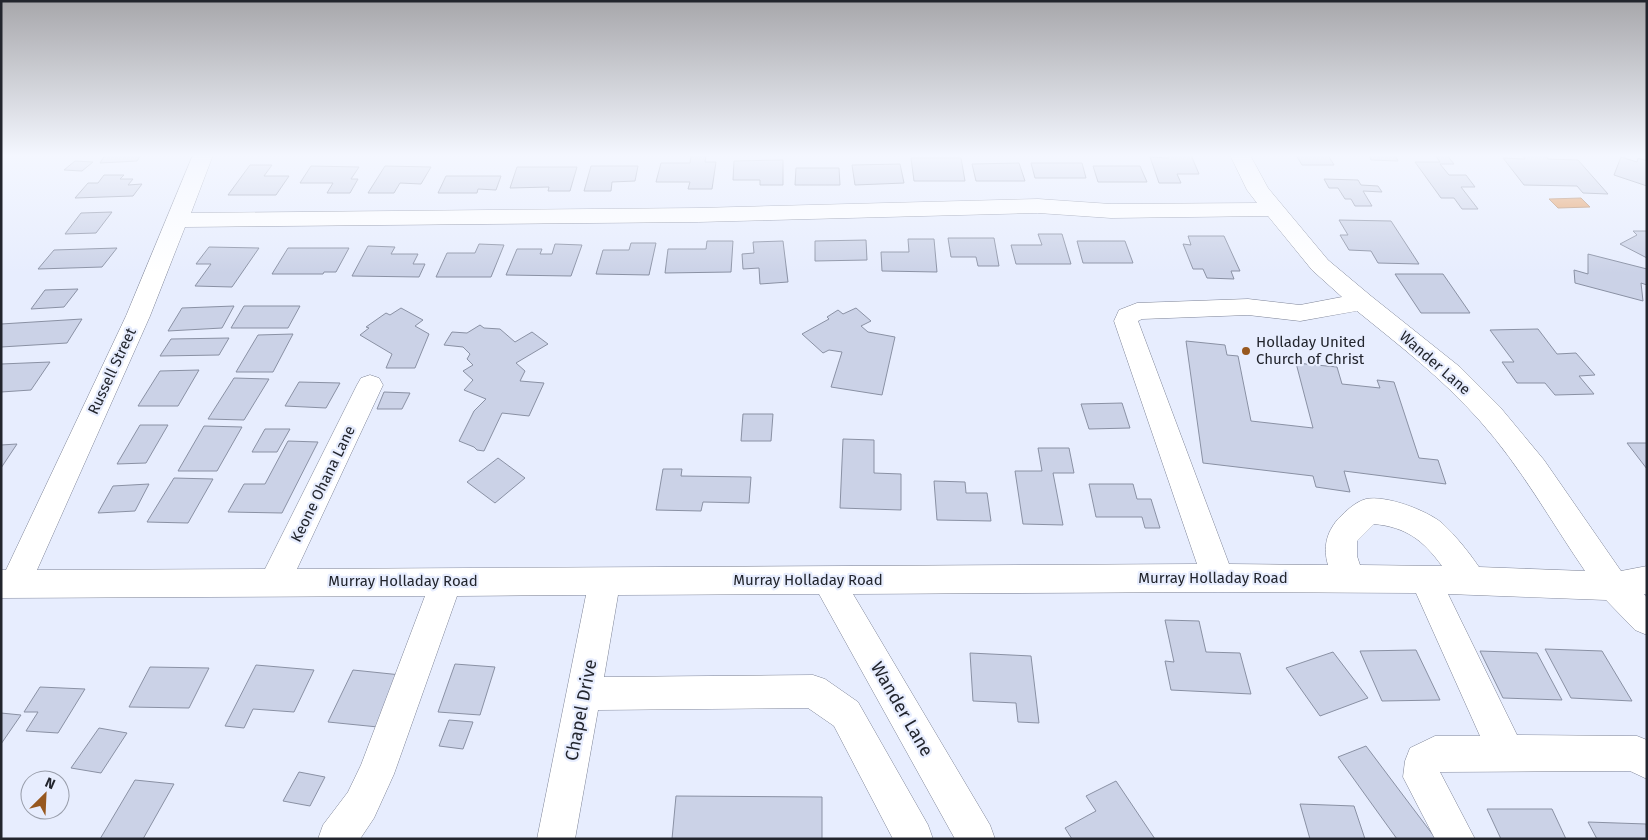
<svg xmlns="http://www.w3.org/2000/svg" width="1648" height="840" font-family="'Fira Sans',sans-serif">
<rect width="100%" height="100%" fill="#e7edfe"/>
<path fill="#e59450" stroke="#aa7346" d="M 1581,198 L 1590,207 L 1558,208 L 1549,199 Z"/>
<g fill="#cbd2e7" stroke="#8a91a4">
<path d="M 105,155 L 141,155 L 137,161 L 100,163 Z"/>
<path d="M 1168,155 L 1191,155 L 1199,174 L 1177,174 L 1181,183 L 1159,183 L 1150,157 L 1169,158 Z"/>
<path d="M 1296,155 L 1328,155 L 1334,165 L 1302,165 Z"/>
<path d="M 1369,155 L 1395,155 L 1398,161 L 1371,160 Z"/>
<path d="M 1435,155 L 1447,155 L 1454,164 L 1440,164 L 1449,175 L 1466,175 L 1475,187 L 1461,187 L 1478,209 L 1462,209 L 1454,198 L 1441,198 L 1415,162 L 1440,162 Z"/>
<path d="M 1523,155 L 1545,155 L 1548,159 L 1578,160 L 1608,194 L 1583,193 L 1577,186 L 1524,185 L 1503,158 L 1525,159 Z"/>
<path d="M 691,156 L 706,156 L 705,162 L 716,162 L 712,189 L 688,189 L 690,182 L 656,182 L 661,163 L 690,163 Z"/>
<path d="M 1621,157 L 1637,162 L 1638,158 L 1647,161 L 1647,186 L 1614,175 Z"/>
<path d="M 911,158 L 961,158 L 965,181 L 914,181 Z"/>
<path d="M 783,160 L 783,185 L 760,185 L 760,180 L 733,180 L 734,161 Z"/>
<path d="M 75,161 L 93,162 L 82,171 L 64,170 Z"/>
<path d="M 1019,163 L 1025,181 L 976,181 L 972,164 Z"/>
<path d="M 1031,163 L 1082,163 L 1086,178 L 1035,178 Z"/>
<path d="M 900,164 L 904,183 L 855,185 L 852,165 Z"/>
<path d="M 250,165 L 272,165 L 264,176 L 289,176 L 276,195 L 228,195 Z"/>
<path d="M 311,166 L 359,167 L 351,179 L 358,179 L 350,193 L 327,193 L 333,183 L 300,183 Z"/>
<path d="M 385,166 L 431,167 L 421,184 L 400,183 L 394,193 L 368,193 Z"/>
<path d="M 591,166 L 638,166 L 635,181 L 612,182 L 611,191 L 584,191 Z"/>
<path d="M 1093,166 L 1140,166 L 1147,182 L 1098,182 Z"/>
<path d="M 517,167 L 577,167 L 570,191 L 548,191 L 549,187 L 510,188 Z"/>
<path d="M 796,168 L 839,168 L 840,185 L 795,185 Z"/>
<path d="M 104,175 L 124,175 L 120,179 L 133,179 L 128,185 L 142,184 L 133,196 L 75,198 L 88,183 L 98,183 Z"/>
<path d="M 446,176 L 501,176 L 496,190 L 478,189 L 477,193 L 438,193 Z"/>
<path d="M 1324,179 L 1358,180 L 1361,185 L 1378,186 L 1382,192 L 1363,191 L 1372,206 L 1355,206 L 1351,199 L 1345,199 L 1338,188 L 1329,188 Z"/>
<path d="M 112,212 L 96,233 L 65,234 L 81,213 Z"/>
<path d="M 1339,220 L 1391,221 L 1419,264 L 1378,263 L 1371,251 L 1349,250 L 1340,235 L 1348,235 Z"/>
<path d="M 1633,231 L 1647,231 L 1647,258 L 1620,244 L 1637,235 Z"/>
<path d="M 1038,234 L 1062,234 L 1071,264 L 1016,264 L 1011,245 L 1042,245 Z"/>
<path d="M 1188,236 L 1224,236 L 1240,271 L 1231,271 L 1234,279 L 1207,278 L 1203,269 L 1193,269 L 1183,244 L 1191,245 Z"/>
<path d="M 948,238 L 994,238 L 999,266 L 978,266 L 976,257 L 951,257 Z"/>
<path d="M 908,239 L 934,239 L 937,272 L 882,271 L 881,252 L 909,252 Z"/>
<path d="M 866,240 L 867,260 L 815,261 L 815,241 Z"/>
<path d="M 707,241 L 733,241 L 731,272 L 665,273 L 668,249 L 706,249 Z"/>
<path d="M 783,241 L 788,282 L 760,284 L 759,268 L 743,269 L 742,254 L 754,253 L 753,242 Z"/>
<path d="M 1077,241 L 1125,241 L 1133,263 L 1083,263 Z"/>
<path d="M 631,243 L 656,243 L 649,275 L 596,274 L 603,250 L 629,250 Z"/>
<path d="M 479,244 L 504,245 L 491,277 L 436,277 L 447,253 L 475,253 Z"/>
<path d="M 555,244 L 582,245 L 571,276 L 506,275 L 517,249 L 542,249 L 540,254 L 552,254 Z"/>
<path d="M 368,246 L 395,247 L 391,254 L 418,254 L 413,264 L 425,264 L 419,277 L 352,276 Z"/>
<path d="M 209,247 L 259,248 L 232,287 L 195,286 L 211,264 L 196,264 Z"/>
<path d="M 117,248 L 102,267 L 38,269 L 54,250 Z"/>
<path d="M 288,248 L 349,248 L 336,272 L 324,272 L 323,274 L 272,274 Z"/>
<path d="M 1588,254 L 1647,269 L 1647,285 L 1641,283 L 1643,301 L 1575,283 L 1574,270 L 1588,274 Z"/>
<path d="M 1395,274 L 1443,274 L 1470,313 L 1421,313 Z"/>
<path d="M 78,289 L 64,307 L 31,309 L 45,290 Z"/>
<path d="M 234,306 L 222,328 L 168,331 L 182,308 Z"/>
<path d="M 244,306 L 300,306 L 288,328 L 231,328 Z"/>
<path d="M 401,308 L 423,320 L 415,326 L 429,334 L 415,368 L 386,368 L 392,354 L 360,335 L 369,328 L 366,327 L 386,313 L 390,315 Z"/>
<path d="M 856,308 L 871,321 L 861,326 L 868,332 L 895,337 L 882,395 L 831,387 L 842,352 L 829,350 L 823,353 L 802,334 L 829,319 L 827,317 L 838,310 L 843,314 Z"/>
<path d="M 82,319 L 67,343 L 1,347 L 1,324 Z"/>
<path d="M 480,325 L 484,328 L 500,329 L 515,342 L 532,332 L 548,344 L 516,363 L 525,371 L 520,381 L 544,383 L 529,416 L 502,413 L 484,451 L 477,450 L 474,447 L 459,441 L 474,411 L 486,399 L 464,390 L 473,380 L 463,371 L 473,365 L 467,359 L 470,354 L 463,347 L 444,345 L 452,332 L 467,333 Z"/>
<path d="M 1538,329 L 1557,354 L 1576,353 L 1595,375 L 1579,376 L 1594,394 L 1555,395 L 1545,383 L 1517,383 L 1502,362 L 1514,362 L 1490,330 Z"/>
<path d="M 293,334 L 273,372 L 236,372 L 258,335 Z"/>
<path d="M 229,338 L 219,355 L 160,356 L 171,339 Z"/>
<path d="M 1186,341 L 1225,345 L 1227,355 L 1238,356 L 1251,421 L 1313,428 L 1296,363 L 1337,367 L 1342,384 L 1380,388 L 1377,380 L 1394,382 L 1419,458 L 1438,460 L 1446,484 L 1344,471 L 1350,492 L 1316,487 L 1313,476 L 1203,463 Z"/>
<path d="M 50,362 L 31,390 L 1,392 L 1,364 Z"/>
<path d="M 199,370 L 178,406 L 138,406 L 160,371 Z"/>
<path d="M 234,378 L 269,379 L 244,420 L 208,419 Z"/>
<path d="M 299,382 L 340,383 L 326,408 L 285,406 Z"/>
<path d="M 384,392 L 410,393 L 402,409 L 377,409 Z"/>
<path d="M 1122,403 L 1130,428 L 1089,429 L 1081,404 Z"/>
<path d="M 743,414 L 773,414 L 771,441 L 741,441 Z"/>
<path d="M 140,425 L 168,425 L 146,463 L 117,464 Z"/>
<path d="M 204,426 L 242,427 L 217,471 L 178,471 Z"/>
<path d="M 265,429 L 290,429 L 277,452 L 252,452 Z"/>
<path d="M 843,439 L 874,440 L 874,473 L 901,474 L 901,510 L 840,508 Z"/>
<path d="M 288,441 L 318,442 L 282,513 L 228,512 L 244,484 L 265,484 Z"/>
<path d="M 1627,443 L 1647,443 L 1647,469 Z"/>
<path d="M 17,444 L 1,468 L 1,445 Z"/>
<path d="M 1038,448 L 1069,448 L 1074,473 L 1053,473 L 1063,525 L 1023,524 L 1015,471 L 1042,471 Z"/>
<path d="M 498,458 L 525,478 L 495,503 L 467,482 Z"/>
<path d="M 663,469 L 682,469 L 681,476 L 751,477 L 749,503 L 703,502 L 701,511 L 656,510 Z"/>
<path d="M 174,478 L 213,479 L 188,523 L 147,522 Z"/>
<path d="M 934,481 L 965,482 L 966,493 L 987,493 L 991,521 L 937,520 Z"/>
<path d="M 149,484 L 135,511 L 98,513 L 113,486 Z"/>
<path d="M 1089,484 L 1133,484 L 1137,499 L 1151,499 L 1160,528 L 1145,528 L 1142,517 L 1096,517 Z"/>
<path d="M 1165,620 L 1199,621 L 1206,652 L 1240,653 L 1251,694 L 1171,690 L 1165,661 L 1174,662 Z"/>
<path d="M 1545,649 L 1602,651 L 1632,701 L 1571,698 Z"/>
<path d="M 1416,650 L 1440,700 L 1382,701 L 1360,651 Z"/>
<path d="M 1480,651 L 1537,653 L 1562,700 L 1503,698 Z"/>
<path d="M 1333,652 L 1368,698 L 1320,716 L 1286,668 Z"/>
<path d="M 970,653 L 1031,656 L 1039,723 L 1018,722 L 1016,703 L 973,701 Z"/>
<path d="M 455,664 L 495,667 L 480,715 L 438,712 Z"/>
<path d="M 256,665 L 314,670 L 294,712 L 253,709 L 244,728 L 225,726 Z"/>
<path d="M 150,667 L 209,668 L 189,708 L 129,707 Z"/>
<path d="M 353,670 L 401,675 L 378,727 L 328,722 Z"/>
<path d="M 40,687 L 85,689 L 58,733 L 26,731 L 38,712 L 24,712 Z"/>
<path d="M 1,713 L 21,715 L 1,744 Z"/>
<path d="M 449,720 L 473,722 L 463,749 L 439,746 Z"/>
<path d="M 99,728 L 127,733 L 101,773 L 71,768 Z"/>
<path d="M 1366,746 L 1436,839 L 1397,839 L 1338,757 Z"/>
<path d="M 299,772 L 325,777 L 310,806 L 283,801 Z"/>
<path d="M 135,780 L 174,784 L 143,839 L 100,839 Z"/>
<path d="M 1116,781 L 1155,839 L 1072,839 L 1065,828 L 1096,811 L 1086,796 Z"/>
<path d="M 676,796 L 822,797 L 822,839 L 672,839 Z"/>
<path d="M 1300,804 L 1354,806 L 1365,839 L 1310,839 Z"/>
<path d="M 1487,809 L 1552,809 L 1566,839 L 1501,839 Z"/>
<path d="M 1588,822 L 1646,824 L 1647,839 L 1597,839 Z"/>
</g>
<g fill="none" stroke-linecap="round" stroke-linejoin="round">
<g stroke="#7e8497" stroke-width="1">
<path id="minor" d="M 193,155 L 213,155 L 191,213 L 698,208 L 1038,199 L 1111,204 L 1257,203 L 1247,190 L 1230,155 L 1250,155 L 1268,188 L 1328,260 L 1371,296 L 1460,367 L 1500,407 L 1544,460 L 1621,571 L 1647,566 L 1647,594 L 1644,594 L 1647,598 L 1647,635 L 1635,630 L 1606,600 L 1448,594 L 1517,735 L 1637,736 L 1647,740 L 1647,779 L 1630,771 L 1440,772 L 1475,839 L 1435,839 L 1403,777 L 1405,761 L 1410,748 L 1435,736 L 1480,736 L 1416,593 L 1218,592 L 853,594 L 990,825 L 995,839 L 955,839 L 819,594 L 618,595 L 604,677 L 813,675 L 825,679 L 858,702 L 928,825 L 933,839 L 893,839 L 834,726 L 808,708 L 598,710 L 575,839 L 537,839 L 586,595 L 457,596 L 394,774 L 374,818 L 360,839 L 318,839 L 323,825 L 348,792 L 361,765 L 425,596 L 1,598 L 1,570 L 6,570 L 126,316 ZM 1038,213 L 1111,218 L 1268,216 L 1312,270 L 1342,297 L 1300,305 L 1248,299 L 1137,303 L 1119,310 L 1114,321 L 1197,564 L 297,569 L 383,385 L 379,378 L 370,375 L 361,378 L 357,385 L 265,569 L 37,570 L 150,316 L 185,227 L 698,222 ZM 1357,311 C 1400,346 1443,379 1480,421 C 1521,467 1550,520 1585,571 L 1479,567 C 1468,551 1456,536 1442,523 C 1426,510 1386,495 1366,499 C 1355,502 1346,511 1338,519 C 1326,533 1323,548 1328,565 L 1229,564 L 1138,321 L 1142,319 L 1248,315 L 1300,321 ZM 1374,524 C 1406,527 1423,540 1442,566 L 1360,565 L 1357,556 L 1357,541 Z"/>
</g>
<use href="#minor" fill="#fff" fill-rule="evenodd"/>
</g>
<linearGradient id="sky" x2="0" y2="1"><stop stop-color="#a7a7ab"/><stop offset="0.57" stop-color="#f4f7ff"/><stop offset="1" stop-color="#f4f7ff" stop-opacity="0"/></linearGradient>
<rect width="1648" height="273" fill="url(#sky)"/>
<circle fill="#97581f" stroke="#e7edfe" stroke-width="2" cx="1246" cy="351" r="5"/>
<g text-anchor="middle" stroke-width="4.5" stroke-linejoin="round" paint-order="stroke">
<g font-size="15" fill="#22252d" stroke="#e7edfe" text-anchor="start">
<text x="1256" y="347">Holladay United<tspan x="1256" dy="17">Church of Christ</tspan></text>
</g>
<g font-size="15" fill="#22252d" stroke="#e7edfe">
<text transform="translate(1435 363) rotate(41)" y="5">Wander Lane</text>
<text transform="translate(112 371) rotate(-65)" y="5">Russell Street</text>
<text transform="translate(323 484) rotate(-64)" y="5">Keone Ohana Lane</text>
<text x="1213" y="583">Murray Holladay Road</text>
<text x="808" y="585">Murray Holladay Road</text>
<text x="403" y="586">Murray Holladay Road</text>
</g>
<g font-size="18" fill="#22252d" stroke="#e7edfe">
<text transform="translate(902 709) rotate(60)" y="6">Wander Lane</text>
<text transform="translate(581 710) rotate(-79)" y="6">Chapel Drive</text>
</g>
</g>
<rect width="1648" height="840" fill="none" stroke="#22252d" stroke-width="5"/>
<g transform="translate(45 795) rotate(24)"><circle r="24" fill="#e7edfe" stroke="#989daa"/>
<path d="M0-4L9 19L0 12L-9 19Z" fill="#97581f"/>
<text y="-8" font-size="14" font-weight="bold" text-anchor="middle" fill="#22252d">N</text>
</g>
</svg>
